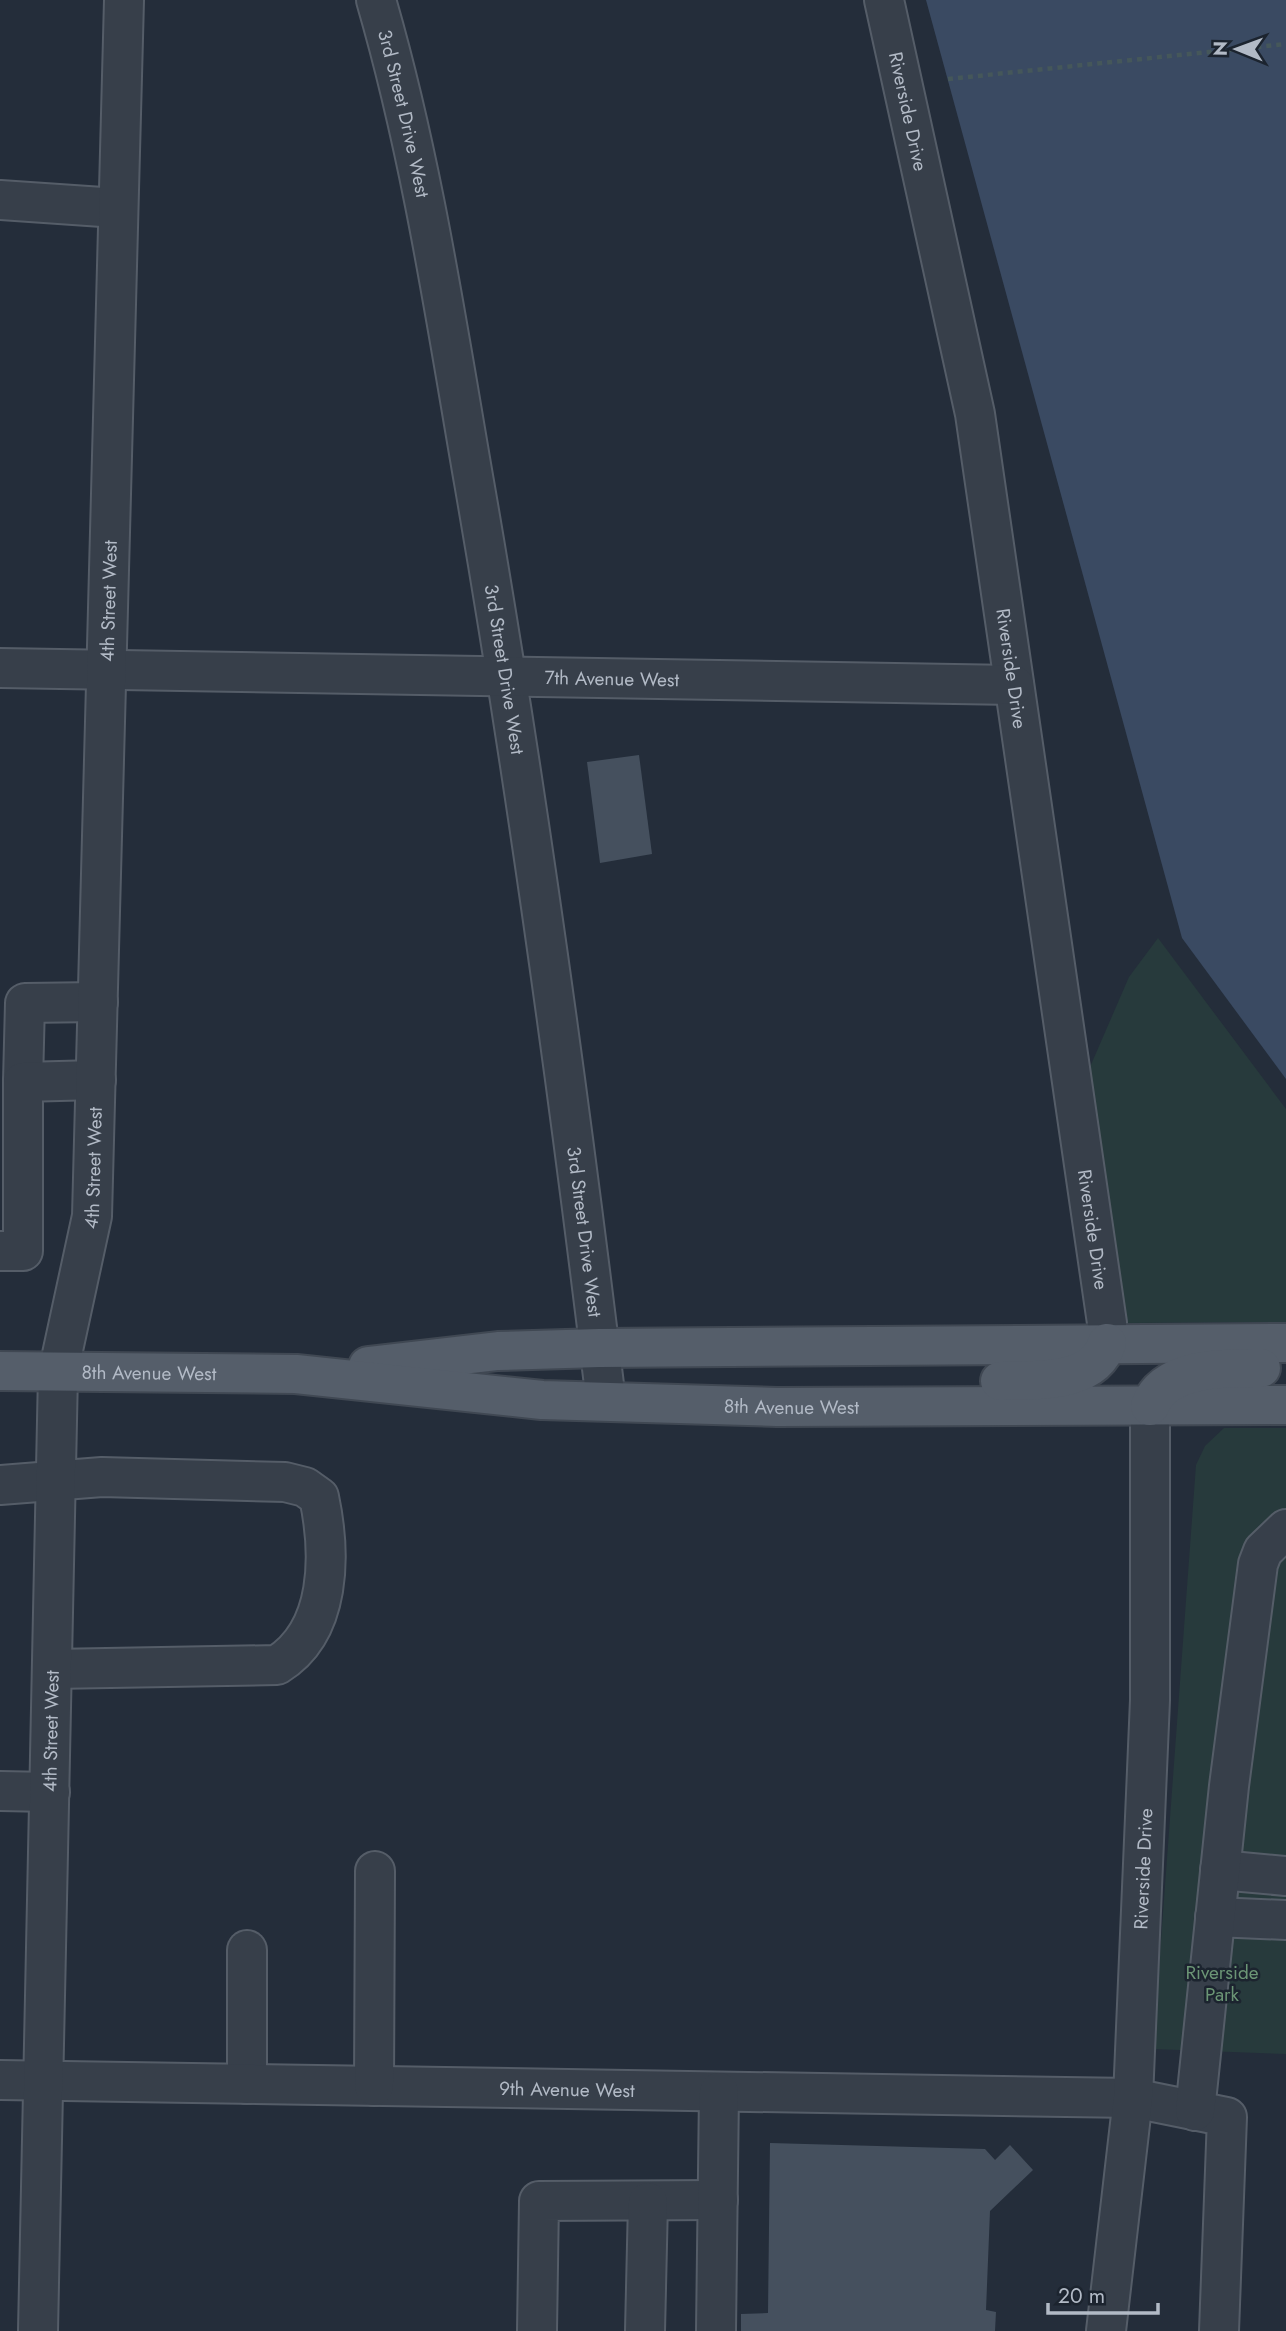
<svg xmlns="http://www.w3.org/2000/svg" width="1286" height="2331" font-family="Jost,sans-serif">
<rect width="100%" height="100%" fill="#242d3a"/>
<g fill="#273a3c">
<path d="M 1158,938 L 1286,1109 L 1286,1322 L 1127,1323 L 1090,1067 L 1129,977 Z"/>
<path d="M 1224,1428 L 1286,1428 L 1286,2054 L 1153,2049 L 1196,1465 L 1205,1446 Z"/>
</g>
<path fill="#3a4a62" d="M 926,0 L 1286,0 L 1286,1079 L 1182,938 Z"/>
<g fill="#45505e">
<path d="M 639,755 L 652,854 L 600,863 L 587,762 Z"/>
<path d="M 770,2143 L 985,2149 L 995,2160 L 1010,2145 L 1033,2170 L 990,2211 L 986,2310 L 996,2312 L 995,2331 L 741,2331 L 741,2314 L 768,2313 Z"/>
</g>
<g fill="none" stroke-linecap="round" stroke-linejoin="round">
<g stroke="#555d68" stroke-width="42">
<g id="minor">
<path id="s1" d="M 376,0 C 422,158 446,320 474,482 C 527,787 569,1094 606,1401"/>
<path id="s2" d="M 884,0 L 975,414 L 1107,1323 L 1107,1343"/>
<path d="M 0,200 L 117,208"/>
<path id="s3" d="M 0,668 L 1014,685"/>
<path d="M 23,1082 L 25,1003 L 98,1002"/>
<path d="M 0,1251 L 23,1251 L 23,1082 L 96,1080"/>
<path d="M 0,1485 L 102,1477 L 285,1482 L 305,1487 L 319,1497 C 331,1554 332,1631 277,1665 L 52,1669"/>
<path d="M 0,1791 L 50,1792"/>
<path d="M 1220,1870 L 1286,1876"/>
<path d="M 1215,1917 L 1286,1920"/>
<path d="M 247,1950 L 247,2084"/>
<path id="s4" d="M 0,2080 L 1133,2098 L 1227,2117 L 1219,2331"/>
<path d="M 374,2086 L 375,1871"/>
<path d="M 1195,2111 L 1229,1786 L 1258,1564 L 1263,1551 L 1286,1529"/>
<path id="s5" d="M 38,2331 L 58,1373 L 92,1216 L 124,0"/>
<path d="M 537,2331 L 539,2201 L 718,2200"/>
<path d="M 645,2331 L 648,2202"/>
<path d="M 716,2331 L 719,2092"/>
<path id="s6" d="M 1106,2331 L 1133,2098 L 1150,1700 L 1150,1406"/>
</g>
</g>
<g stroke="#404853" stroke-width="42">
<g id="major">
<path d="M 368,1366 L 498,1351 L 599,1348 L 1286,1343"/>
<path id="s7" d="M 0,1371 L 296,1374 L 542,1400 L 777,1407 L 1286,1405"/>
<path d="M 1000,1381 C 1034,1380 1094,1385 1107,1343"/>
<path d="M 1150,1406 C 1165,1366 1227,1368 1261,1368"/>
</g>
</g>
<path stroke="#45575a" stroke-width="4.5" stroke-dasharray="5 5" stroke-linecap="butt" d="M 948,79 L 1286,44"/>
<use href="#minor" stroke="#373f4a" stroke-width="38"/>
<use href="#major" stroke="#555e6a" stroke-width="38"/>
</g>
<g text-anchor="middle" stroke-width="5" stroke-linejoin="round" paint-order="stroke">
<g font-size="19" fill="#b2bac6" stroke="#1c242f">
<text dy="7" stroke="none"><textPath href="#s2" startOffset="114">Riverside Drive</textPath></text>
<text dy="7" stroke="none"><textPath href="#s1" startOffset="117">3rd Street Drive West</textPath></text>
<text dy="7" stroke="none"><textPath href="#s5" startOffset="1734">4th Street West</textPath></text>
<text dy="7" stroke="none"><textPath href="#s2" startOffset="681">Riverside Drive</textPath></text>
<text dy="7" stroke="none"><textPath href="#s1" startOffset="682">3rd Street Drive West</textPath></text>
<text dy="7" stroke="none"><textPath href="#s3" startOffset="612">7th Avenue West</textPath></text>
<text dy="7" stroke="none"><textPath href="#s5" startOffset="1167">4th Street West</textPath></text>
<text dy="7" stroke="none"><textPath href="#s2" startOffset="1248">Riverside Drive</textPath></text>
<text dy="7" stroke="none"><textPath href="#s1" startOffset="1250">3rd Street Drive West</textPath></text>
<text dy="7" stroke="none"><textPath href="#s7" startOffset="149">8th Avenue West</textPath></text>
<text dy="7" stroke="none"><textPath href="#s7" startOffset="793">8th Avenue West</textPath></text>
<text dy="7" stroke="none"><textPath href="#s5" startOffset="600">4th Street West</textPath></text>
<text dy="7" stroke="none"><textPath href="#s6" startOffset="464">Riverside Drive</textPath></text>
<text dy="7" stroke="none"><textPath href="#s4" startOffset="567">9th Avenue West</textPath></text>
</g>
<g font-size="19" fill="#6b9575" stroke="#1c242f">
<text x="1222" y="1979">Riverside<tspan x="1222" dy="22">Park</tspan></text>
</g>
</g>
<g transform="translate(1237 49) rotate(271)" stroke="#1c242f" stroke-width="5" paint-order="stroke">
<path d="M0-5L12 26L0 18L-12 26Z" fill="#b2bac6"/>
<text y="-10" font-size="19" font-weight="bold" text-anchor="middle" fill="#b2bac6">N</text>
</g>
<path d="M1048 2303v10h110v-10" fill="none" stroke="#b2bac6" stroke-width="3.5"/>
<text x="1058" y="2303" font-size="21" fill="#b2bac6" stroke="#1c242f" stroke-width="5" paint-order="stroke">20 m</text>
</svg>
